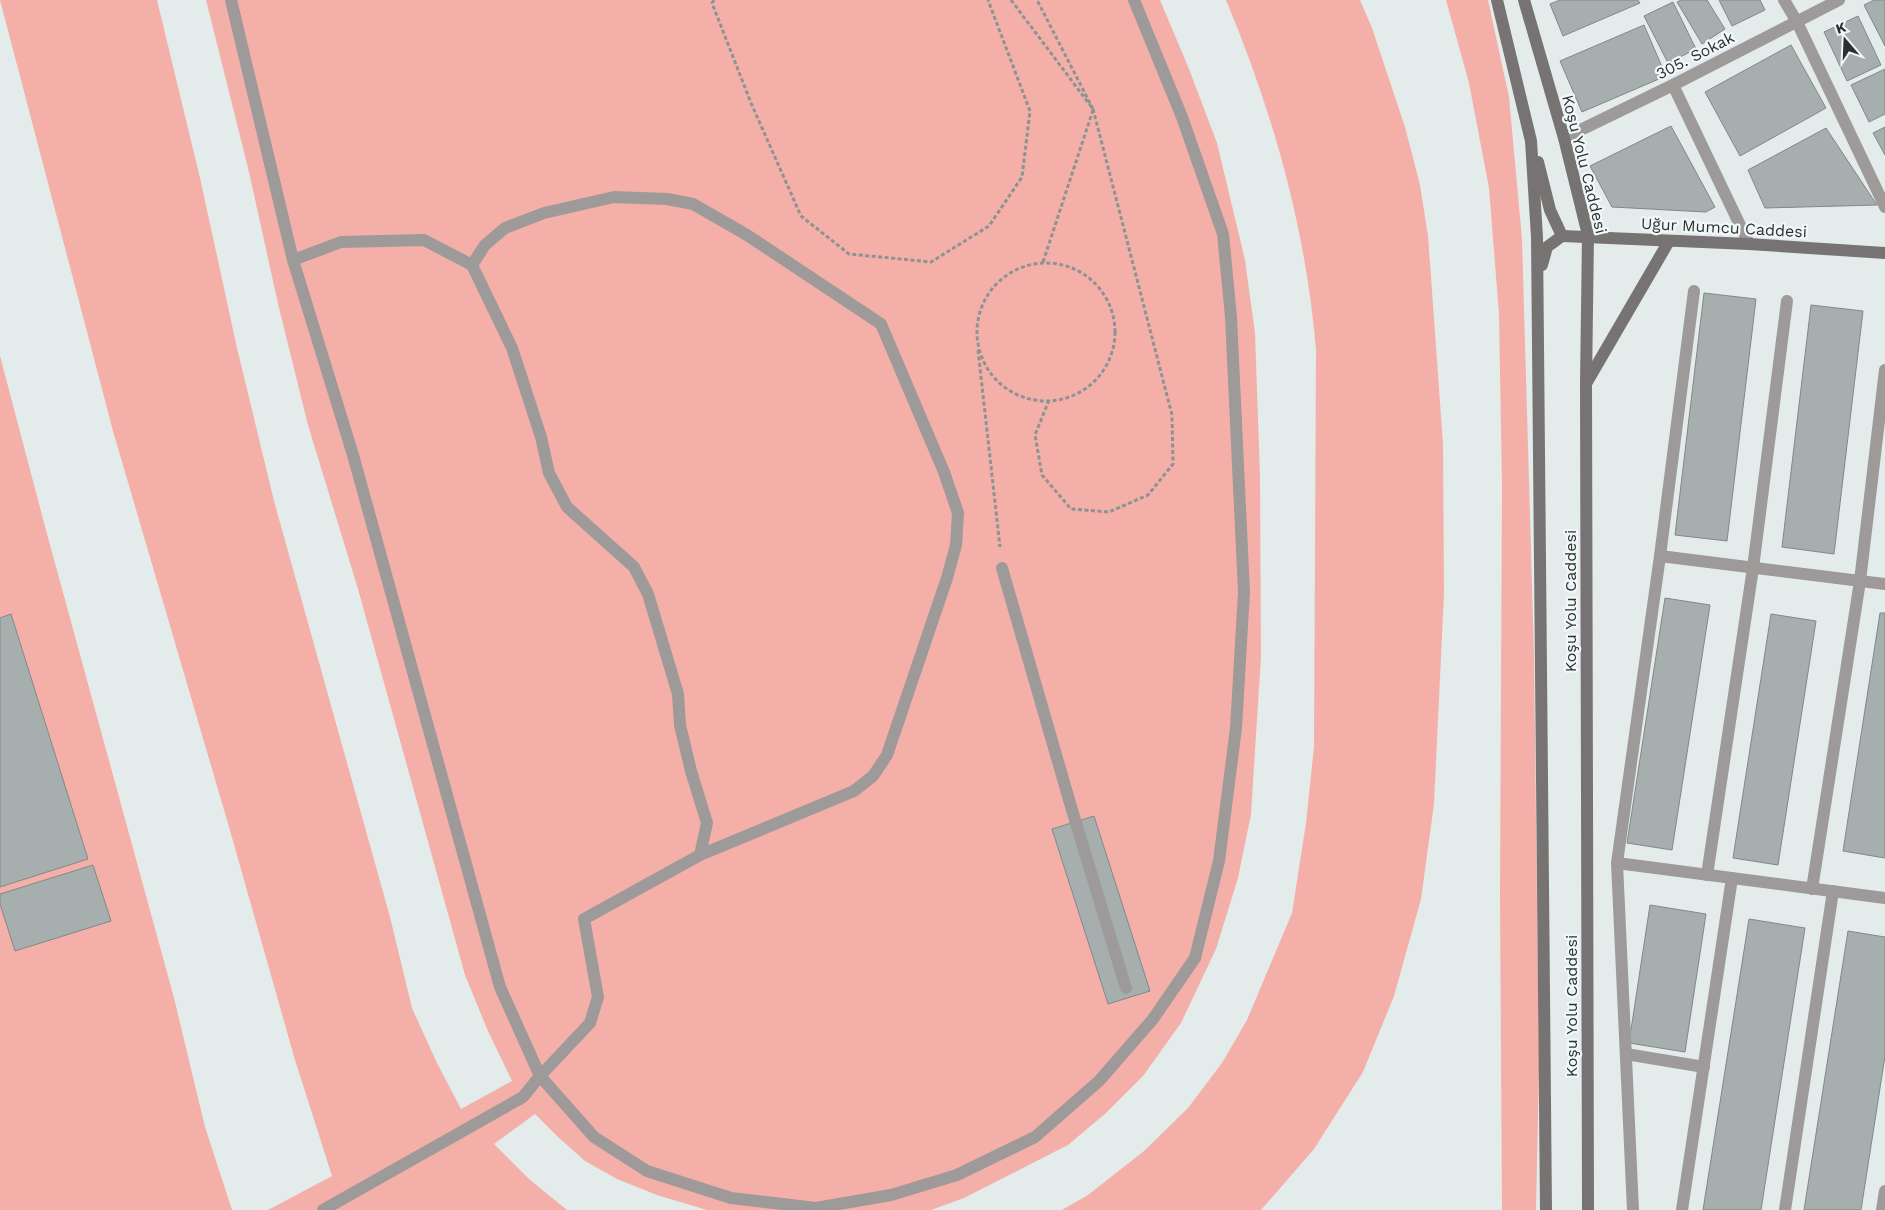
<svg xmlns="http://www.w3.org/2000/svg" width="1885" height="1210" font-family="'Work Sans',sans-serif">
<rect width="100%" height="100%" fill="#e3ebeb"/>
<g fill="#f4b0a8">
<path d="M 0,0 L 157,0 L 200,178 L 237,348 L 274,501 L 390,917 L 412,1008 L 437,1063 L 461,1109 L 512,1081 L 487,1029 L 465,975 L 358,589 L 308,425 L 279,308 L 249,172 L 206,0 L 1160,0 L 1189,69 L 1217,143 L 1245,260 L 1255,333 L 1260,476 L 1261,657 L 1251,814 L 1238,878 L 1216,949 L 1181,1023 L 1143,1076 L 1106,1113 L 1068,1145 L 964,1198 L 931,1210 L 707,1210 L 657,1195 L 617,1179 L 585,1161 L 558,1137 L 535,1114 L 494,1144 L 529,1179 L 567,1210 L 268,1210 L 332,1176 L 295,1060 L 229,827 L 113,431 Z"/>
<path d="M 1226,0 L 1360,0 L 1372,28 L 1405,127 L 1420,185 L 1428,236 L 1443,444 L 1444,593 L 1434,804 L 1421,899 L 1394,996 L 1363,1072 L 1314,1149 L 1261,1210 L 1062,1210 L 1088,1195 L 1144,1151 L 1188,1108 L 1222,1063 L 1247,1020 L 1292,913 L 1306,823 L 1314,747 L 1316,350 C 1306,229 1273,112 1226,0 Z"/>
<path d="M 1446,0 L 1488,0 L 1509,97 L 1522,239 L 1534,654 L 1539,1068 L 1536,1210 L 1502,1210 L 1500,894 L 1502,485 L 1499,314 L 1489,188 L 1469,83 Z"/>
<path d="M 0,356 L 47,534 L 174,998 L 205,1127 L 232,1210 L 0,1210 Z"/>
</g>
<g fill="#a7aeae" stroke="#818889">
<path d="M 1560,0 L 1638,0 L 1640,3 L 1563,36 L 1550,4 Z"/>
<path d="M 1681,0 L 1707,0 L 1725,29 L 1702,44 L 1677,2 Z"/>
<path d="M 1719,0 L 1760,0 L 1765,10 L 1732,26 Z"/>
<path d="M 1874,0 L 1885,0 L 1885,46 L 1864,5 Z"/>
<path d="M 1673,2 L 1696,49 L 1668,63 L 1644,16 Z"/>
<path d="M 1858,16 L 1881,65 L 1847,81 L 1824,32 Z"/>
<path d="M 1644,25 L 1666,76 L 1582,112 L 1560,61 Z"/>
<path d="M 1791,45 L 1826,108 L 1740,156 L 1705,92 Z"/>
<path d="M 1885,69 L 1885,114 L 1869,122 L 1851,85 Z"/>
<path d="M 1671,126 L 1715,207 L 1706,212 L 1612,207 L 1590,166 Z"/>
<path d="M 1885,127 L 1885,155 L 1873,133 Z"/>
<path d="M 1826,128 L 1877,205 L 1765,208 L 1748,170 Z"/>
<path d="M 1704,293 L 1756,299 L 1727,541 L 1675,535 Z"/>
<path d="M 1811,305 L 1863,311 L 1834,554 L 1782,547 Z"/>
<path d="M 1665,598 L 1710,605 L 1672,850 L 1627,843 Z"/>
<path d="M 1880,613 L 1885,613 L 1885,858 L 1843,851 Z"/>
<path d="M 11,614 L 88,859 L 0,887 L 0,618 Z"/>
<path d="M 1771,614 L 1816,621 L 1778,865 L 1733,858 Z"/>
<path d="M 1094,816 L 1150,991 L 1108,1004 L 1052,829 Z"/>
<path d="M 93,865 L 111,921 L 15,951 L 0,904 L 0,894 Z"/>
<path d="M 1650,905 L 1706,914 L 1685,1052 L 1629,1043 Z"/>
<path d="M 1749,919 L 1805,928 L 1761,1210 L 1703,1210 Z"/>
<path d="M 1848,931 L 1885,937 L 1885,1056 L 1861,1210 L 1804,1210 Z"/>
</g>
<g fill="none" stroke-linecap="round" stroke-linejoin="round">
<g stroke="#8d9393" stroke-width="3" stroke-dasharray="4 2.5" stroke-linecap="butt">
<path d="M 714,0 L 712,3 L 751,103 L 801,216 L 849,254 L 931,262 L 989,226 L 1022,177 L 1030,111 L 988,0"/>
<path d="M 1011,0 L 1093,109 L 1037,0"/>
<path d="M 1043,262 L 1093,110"/>
<circle cx="1046" cy="332" r="69"/>
<path d="M 978,350 L 1000,547"/>
<path d="M 1049,400 L 1035,435 L 1042,475 L 1071,509 L 1109,512 L 1148,495 L 1173,464 L 1172,415 L 1093,109"/>
</g>
<g stroke="#9d9a99" stroke-width="12">
<path d="M 231,0 L 293,260 L 353,455 L 500,987 L 540,1076 L 594,1137 L 647,1171 L 731,1198 L 816,1208 L 891,1195 L 957,1175 L 1035,1137 L 1099,1081 L 1153,1019 L 1195,958 L 1219,861 L 1236,728 L 1244,592 L 1231,317 L 1223,234 L 1182,117 L 1134,0"/>
<path d="M 293,260 L 341,242 L 424,240 L 472,265"/>
<path d="M 1660,556 L 1694,291"/>
<path d="M 1002,568 L 1072,810 L 1126,988"/>
<path d="M 1617,863 L 1660,556 L 1885,584"/>
<path d="M 1707,875 L 1753,568 L 1787,301"/>
<path d="M 1812,889 L 1860,581 L 1885,370"/>
<path d="M 1626,1054 L 1704,1067"/>
<path d="M 323,1210 L 523,1097 L 540,1076 L 590,1023 L 598,997 L 584,919 L 700,855 L 854,791 L 873,776 L 887,755 L 947,578 L 956,545 L 958,513 L 944,472 L 881,324 L 747,235 L 693,204 L 667,199 L 614,197 L 544,213 L 505,228 L 485,245 L 472,265 L 512,348 L 541,437 L 549,473 L 567,507 L 634,567 L 648,594 L 678,694 L 680,725 L 691,771 L 707,823 L 700,855"/>
<path d="M 1633,1210 L 1617,863 L 1885,898"/>
<path d="M 1682,1210 L 1732,878"/>
<path d="M 1785,1210 L 1833,891"/>
<path d="M 1882,1210 L 1885,1191"/>
</g>
<g stroke="#9d9a99" stroke-width="12">
<path d="M 1784,0 L 1797,22 L 1885,207"/>
<path d="M 1673,85 L 1749,244"/>
<path d="M 1564,138 L 1673,85 L 1839,0"/>
</g>
<g stroke="#787373" stroke-width="12">
<path d="M 1497,0 L 1531,141 L 1537,237 L 1546,1210"/>
<path d="M 1524,0 L 1564,138 L 1588,235 L 1586,384 L 1588,1210"/>
<path d="M 1538,162 L 1550,210 L 1562,236"/>
<path d="M 1562,236 L 1749,244 L 1885,253"/>
<path d="M 1542,265 L 1547,247 L 1562,236"/>
<path d="M 1587,382 L 1669,241"/>
</g>
</g>
<g text-anchor="middle" stroke-width="4.5" stroke-linejoin="round" paint-order="stroke">
<g font-size="16" fill="#2d3030" stroke="#f0f8f9">
<text transform="translate(1695 55) rotate(-27)" y="6">305. Sokak</text>
<text transform="translate(1585 164) rotate(76)" y="6">Koşu Yolu Caddesi</text>
<text transform="translate(1724 227) rotate(3)" y="6">Uğur Mumcu Caddesi</text>
<text transform="translate(1570 601) rotate(-90)" y="6">Koşu Yolu Caddesi</text>
<text transform="translate(1571 1006) rotate(-90)" y="6">Koşu Yolu Caddesi</text>
</g>
</g>
<g transform="translate(1845 40) rotate(341)" stroke="#f0f8f9" stroke-width="4" paint-order="stroke">
<path d="M0-4L9 19L0 12L-9 19Z" fill="#2d3030"/>
<text y="-8" font-size="14" font-weight="bold" text-anchor="middle" fill="#2d3030">K</text>
</g>
</svg>
